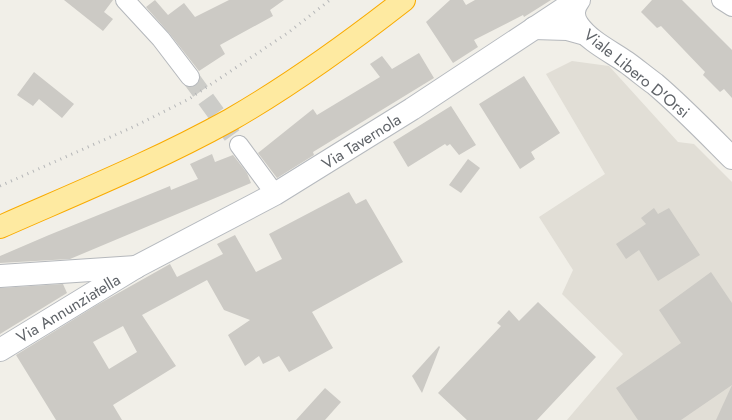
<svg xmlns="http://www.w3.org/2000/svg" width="732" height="420" font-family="Jost,sans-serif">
<rect width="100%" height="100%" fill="#f1efe8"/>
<path fill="#e1ded6" d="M 572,61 L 609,66 L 678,142 L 694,144 L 732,182 L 732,420 L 567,420 L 623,354 L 562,294 L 573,270 L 539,217 L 605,174 L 546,74 Z"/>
<g fill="#cccac5" fill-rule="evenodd">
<path d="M 64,0 L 113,0 L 104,12 L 113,19 L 103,31 Z"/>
<path d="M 155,0 L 168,15 L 184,3 L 195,17 L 229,0 L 284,0 L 270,10 L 273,16 L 220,45 L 225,54 L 199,71 L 169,33 L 146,7 Z"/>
<path d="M 450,0 L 463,0 L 466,5 L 475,0 L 551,0 L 524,17 L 523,15 L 474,40 L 478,47 L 453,63 L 426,22 Z"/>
<path d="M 652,0 L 682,0 L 732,50 L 732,98 L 724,89 L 720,92 L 703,75 L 705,72 L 661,26 L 657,28 L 641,12 Z"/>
<path d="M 419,53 L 434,78 L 313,152 L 314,155 L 277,178 L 258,153 L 313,109 L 317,115 L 380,77 L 370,64 L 382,56 L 392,69 Z"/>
<path d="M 34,72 L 74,104 L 62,118 L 39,99 L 33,106 L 17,95 Z"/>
<path d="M 524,76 L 560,133 L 531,152 L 535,159 L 520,169 L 479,104 Z"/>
<path d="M 451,106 L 476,145 L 459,155 L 450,144 L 447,146 L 445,144 L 408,167 L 393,142 Z"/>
<path d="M 212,154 L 215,162 L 233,155 L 247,173 L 251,183 L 70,259 L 0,263 L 0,256 L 49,235 L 170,186 L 171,190 L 198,179 L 190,164 Z"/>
<path d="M 468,159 L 480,168 L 461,193 L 449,185 Z"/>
<path d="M 349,192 L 356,204 L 366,199 L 403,262 L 312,312 L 333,348 L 289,372 L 279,356 L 263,364 L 259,356 L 245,366 L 228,335 L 250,320 L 224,310 L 207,280 L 142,315 L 176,366 L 113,405 L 122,420 L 56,420 L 16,355 L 97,305 L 170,264 L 177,277 L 223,254 L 217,244 L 235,235 L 256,272 L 282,259 L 269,234 ZM 123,326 L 137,352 L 109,369 L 93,342 Z"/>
<path d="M 654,208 L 658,214 L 669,208 L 700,255 L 658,281 L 639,250 L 626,259 L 616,244 L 646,224 L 641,218 Z"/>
<path d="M 711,272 L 732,303 L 732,385 L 681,420 L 638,420 L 616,388 L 681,343 L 659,310 Z"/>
<path d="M 63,284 L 67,293 L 0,334 L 0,288 Z"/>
<path d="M 538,302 L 596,357 L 537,420 L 467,420 L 438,393 L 501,326 L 497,323 L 509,310 L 519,321 Z"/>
<path d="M 439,346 L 440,347 L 422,393 L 412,376 Z"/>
<path d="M 732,385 L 732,420 L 716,420 Z"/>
<path d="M 325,388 L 341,402 L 325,420 L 296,420 Z"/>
</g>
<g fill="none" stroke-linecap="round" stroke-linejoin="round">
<path stroke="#ccccc8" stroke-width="18" stroke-dasharray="18 9" stroke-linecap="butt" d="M 190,77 L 239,145"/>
<g stroke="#b5b8bc" stroke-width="20">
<g id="minor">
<path d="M 125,0 L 161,39 L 190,77"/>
<path d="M 721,0 L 732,7"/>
<path d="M 239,145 L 275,194"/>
</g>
</g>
<g stroke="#b5b8bc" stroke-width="24">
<g id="tertiary">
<path d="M 579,0 C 573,8 572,16 578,25 C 589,41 610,51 626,62 C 636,69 645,77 655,84 C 682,107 707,133 732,158"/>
<path d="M 534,28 L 567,29 L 585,34"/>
<path d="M 0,276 L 136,267"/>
</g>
</g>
<g stroke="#b6babf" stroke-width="24">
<path id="secondary" d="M 0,350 L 136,267 L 275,194 L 412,109 L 577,0"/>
</g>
<g stroke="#f9ab00" stroke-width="24">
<path id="trunk" d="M 0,227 C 77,193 156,161 230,120 C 291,85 349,43 404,0"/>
</g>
<use href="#minor" stroke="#fff" stroke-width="18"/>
<use href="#tertiary" stroke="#fff" stroke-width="22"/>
<use href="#secondary" stroke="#fff" stroke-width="22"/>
<use href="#trunk" stroke="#feeaa1" stroke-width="22"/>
<path stroke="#b6b7b8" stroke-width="3" stroke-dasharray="1 5" stroke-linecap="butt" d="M 0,186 L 133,127 L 189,99 L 289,32 L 330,0"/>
</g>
<g text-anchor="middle" stroke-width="4" stroke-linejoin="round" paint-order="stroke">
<g font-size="16" fill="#5f6368" stroke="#fff">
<text transform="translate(637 73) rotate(39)" y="6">Viale Libero D'Orsi</text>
<text transform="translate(361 141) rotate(-32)" y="6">Via Tavernola</text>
<text transform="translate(68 308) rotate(-31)" y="6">Via Annunziatella</text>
</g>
</g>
</svg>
